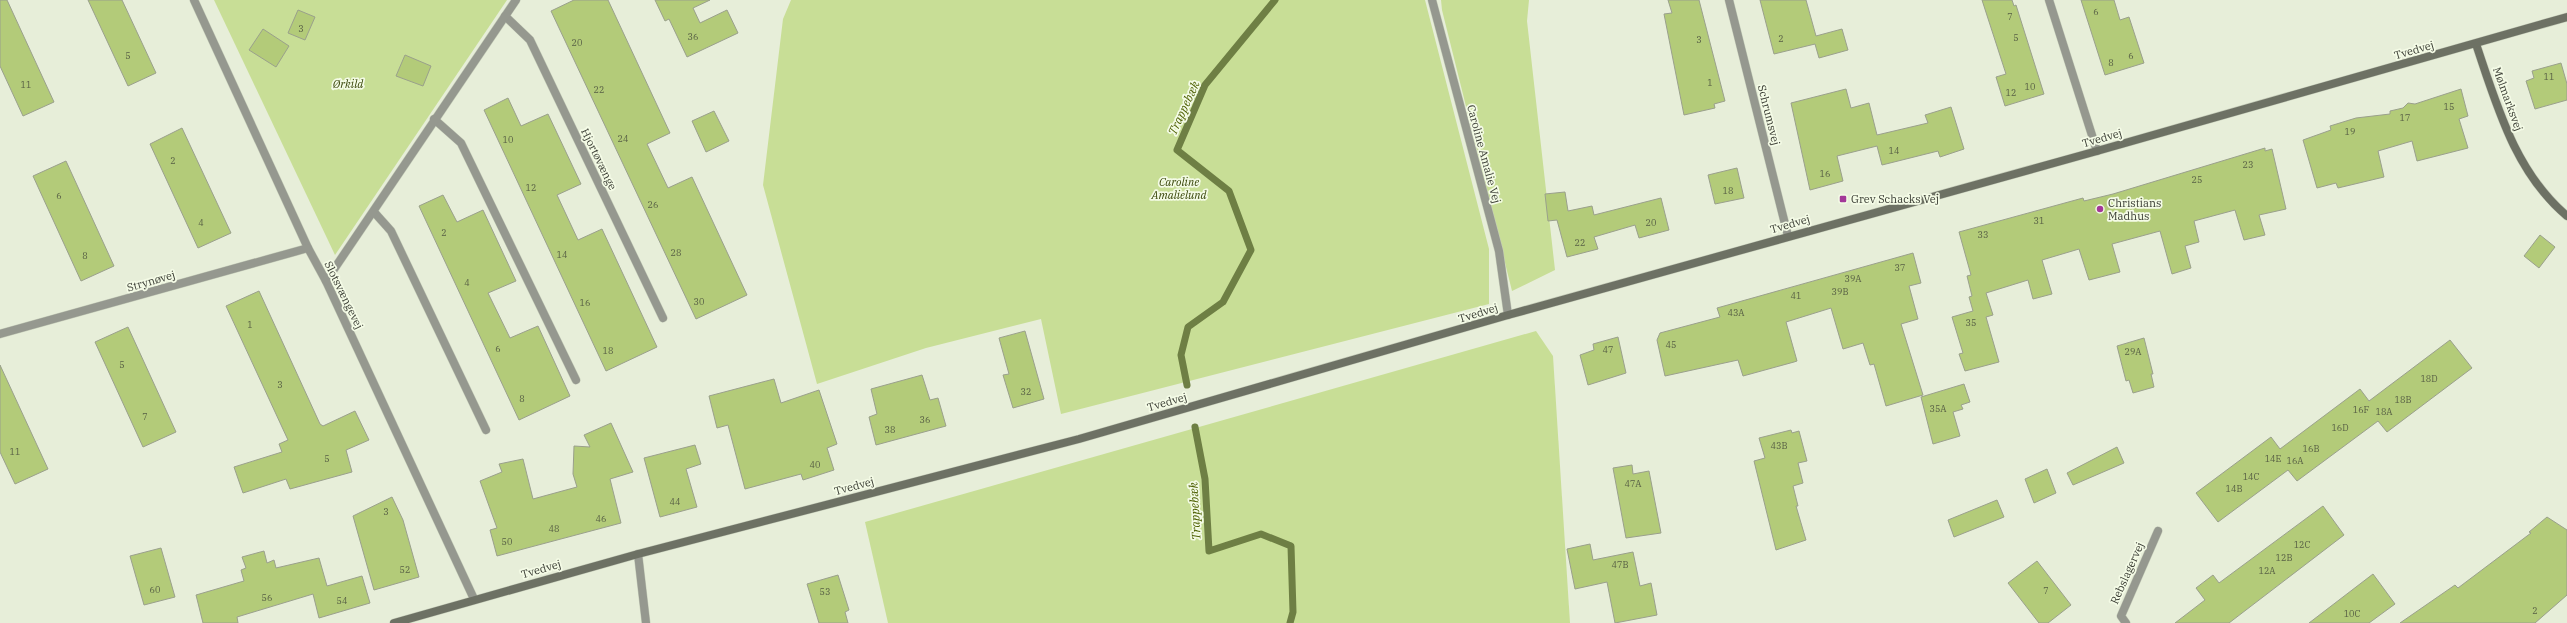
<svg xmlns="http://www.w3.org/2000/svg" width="2567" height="623" font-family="'IBM Plex Serif',serif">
<rect width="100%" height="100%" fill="#e7eed9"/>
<g fill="#c8de96">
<path d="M 214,0 L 507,0 L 335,255 Z"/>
<path d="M 791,0 L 1425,0 L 1489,249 L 1489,304 L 1061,414 L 1041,319 L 926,348 L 817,384 L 763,185 L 783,19 Z"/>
<path d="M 1441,0 L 1529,0 L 1527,21 L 1555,270 L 1512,291 L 1442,10 Z"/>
<path d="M 1536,331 L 1553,356 L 1570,623 L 888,623 L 865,522 Z"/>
</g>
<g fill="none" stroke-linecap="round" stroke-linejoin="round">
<g stroke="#6e7f44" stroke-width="7">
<path d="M 1187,385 L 1181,355 L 1188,327 L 1223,302 L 1251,250 L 1229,191 L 1177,150 L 1205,85 L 1275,0"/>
<path d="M 1195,427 L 1205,479 L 1209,551 L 1261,534 L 1291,546 L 1293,612 L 1290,623"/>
</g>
</g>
<g fill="#b3cb79" stroke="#9aa08c">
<path d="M 0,0 L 7,0 L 54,102 L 23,116 L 0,66 Z"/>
<path d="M 88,0 L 122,0 L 156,73 L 128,86 Z"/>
<path d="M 574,0 L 608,0 L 670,133 L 647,144 L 668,188 L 692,177 L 747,295 L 696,319 L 551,11 Z"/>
<path d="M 655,0 L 710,0 L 693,8 L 700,23 L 727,10 L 738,33 L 687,57 L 669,19 L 665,21 Z"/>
<path d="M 1668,0 L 1699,0 L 1725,101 L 1714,104 L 1715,108 L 1684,115 L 1664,14 L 1672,13 Z"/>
<path d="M 1760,0 L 1806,0 L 1816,36 L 1842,29 L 1848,50 L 1819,58 L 1815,44 L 1774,54 Z"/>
<path d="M 1982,0 L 2012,0 L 2014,6 L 2016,5 L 2044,94 L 2005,106 L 1996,77 L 2006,74 Z"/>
<path d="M 2081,0 L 2114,0 L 2120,20 L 2129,17 L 2144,63 L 2105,75 Z"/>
<path d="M 298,10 L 315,17 L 305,40 L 288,33 Z"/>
<path d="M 263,29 L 289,46 L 276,67 L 249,50 Z"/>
<path d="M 405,55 L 431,66 L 423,86 L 396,76 Z"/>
<path d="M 2561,63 L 2567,84 L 2567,100 L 2535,109 L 2526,81 L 2534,78 L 2532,71 Z"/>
<path d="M 1846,89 L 1851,108 L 1869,103 L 1877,135 L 1928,123 L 1925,115 L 1951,107 L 1964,149 L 1940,157 L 1938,151 L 1882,165 L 1877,146 L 1837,156 L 1843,181 L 1810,190 L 1791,103 Z"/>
<path d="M 2461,89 L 2468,116 L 2459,119 L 2468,148 L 2417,161 L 2412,141 L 2378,151 L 2384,177 L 2338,188 L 2336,183 L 2317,188 L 2303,140 L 2331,130 L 2330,126 L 2356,118 L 2390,114 L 2390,111 L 2403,108 L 2408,103 L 2415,104 Z"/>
<path d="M 508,98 L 521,126 L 548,114 L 581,184 L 557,195 L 578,240 L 602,229 L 657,347 L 606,371 L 484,110 Z"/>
<path d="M 714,111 L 729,141 L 706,152 L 692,121 Z"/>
<path d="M 182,128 L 231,233 L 198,248 L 150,144 Z"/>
<path d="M 2265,148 L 2265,151 L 2272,149 L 2286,209 L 2259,215 L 2265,235 L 2244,240 L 2235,210 L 2194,221 L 2199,242 L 2185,246 L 2191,268 L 2172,274 L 2160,231 L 2112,244 L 2120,272 L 2089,280 L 2079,249 L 2042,260 L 2052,294 L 2033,299 L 2028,280 L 1986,293 L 1993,315 L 1986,317 L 1999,362 L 1965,371 L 1959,354 L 1963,353 L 1952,317 L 1973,311 L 1969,297 L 1972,296 L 1967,276 L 1971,275 L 1959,232 L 2083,198 L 2084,201 L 2113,194 Z"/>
<path d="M 66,161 L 114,266 L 81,281 L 33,176 Z"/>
<path d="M 1737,168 L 1744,198 L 1715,204 L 1708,175 Z"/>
<path d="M 1565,192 L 1568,211 L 1592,206 L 1594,215 L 1661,198 L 1669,230 L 1639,238 L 1635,225 L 1594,237 L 1598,249 L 1567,257 L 1557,220 L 1548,221 L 1545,194 Z"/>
<path d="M 443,195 L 457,222 L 483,210 L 516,281 L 488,293 L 510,338 L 538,326 L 570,396 L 519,420 L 419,206 Z"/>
<path d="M 2540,235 L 2555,247 L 2539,268 L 2524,256 Z"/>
<path d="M 1913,253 L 1921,283 L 1909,286 L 1918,319 L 1901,324 L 1923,395 L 1886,406 L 1874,364 L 1870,365 L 1863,343 L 1843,349 L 1831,308 L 1786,322 L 1797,361 L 1794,362 L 1743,376 L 1738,360 L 1665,376 L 1657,340 L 1660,333 L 1720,317 L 1717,308 Z"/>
<path d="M 259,291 L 320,424 L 323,426 L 355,411 L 369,440 L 346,450 L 352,472 L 290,489 L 286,479 L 243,493 L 234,467 L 282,452 L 279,444 L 288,440 L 226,306 Z"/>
<path d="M 128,327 L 176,432 L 143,447 L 95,342 Z"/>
<path d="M 1025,331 L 1044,399 L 1013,408 L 1003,375 L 1009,374 L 999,338 Z"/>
<path d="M 1618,337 L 1626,373 L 1588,385 L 1580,355 L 1594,350 L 1593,344 Z"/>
<path d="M 2144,338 L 2153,374 L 2151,374 L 2154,387 L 2133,393 L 2129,380 L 2126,381 L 2117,346 Z"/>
<path d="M 2450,340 L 2472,368 L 2387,432 L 2378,421 L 2297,481 L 2288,470 L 2218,522 L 2196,493 L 2271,437 L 2280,449 L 2360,389 L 2369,401 Z"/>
<path d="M 0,365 L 48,469 L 15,484 L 0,452 Z"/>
<path d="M 922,375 L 930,400 L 938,398 L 946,426 L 876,445 L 869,417 L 877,414 L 871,389 Z"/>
<path d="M 774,379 L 781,403 L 819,390 L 837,444 L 827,448 L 834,470 L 803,480 L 801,474 L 745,489 L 728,425 L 717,428 L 709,396 Z"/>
<path d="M 1964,384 L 1970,402 L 1961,405 L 1963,409 L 1953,412 L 1960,436 L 1933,444 L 1921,397 Z"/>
<path d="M 611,423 L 633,472 L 610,479 L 621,523 L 497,556 L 490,530 L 497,528 L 480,481 L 502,472 L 499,464 L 523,459 L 533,499 L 577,487 L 573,474 L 574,446 L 590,447 L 584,435 Z"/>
<path d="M 1791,430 L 1792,433 L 1799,431 L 1807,461 L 1798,463 L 1803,483 L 1793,486 L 1798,506 L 1796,506 L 1806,540 L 1776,550 L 1754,461 L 1765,458 L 1759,438 Z"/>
<path d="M 695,445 L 701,464 L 686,469 L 697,507 L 660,517 L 644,458 Z"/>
<path d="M 2117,447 L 2124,463 L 2073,485 L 2067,473 Z"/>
<path d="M 1632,465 L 1633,474 L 1649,471 L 1661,533 L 1626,538 L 1613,468 Z"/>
<path d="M 2047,469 L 2056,493 L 2034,503 L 2025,479 Z"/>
<path d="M 392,497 L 403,520 L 419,577 L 374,590 L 353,516 Z"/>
<path d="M 1997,500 L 2004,517 L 1954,537 L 1948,520 Z"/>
<path d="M 2323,506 L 2344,535 L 2229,623 L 2175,623 L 2205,600 L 2196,588 L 2213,575 L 2219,583 Z"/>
<path d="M 2547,517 L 2567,530 L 2567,595 L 2535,623 L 2400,623 L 2455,585 L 2458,588 L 2531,533 L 2529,532 Z"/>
<path d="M 1590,544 L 1593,560 L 1633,552 L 1640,586 L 1651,583 L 1657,615 L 1615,623 L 1607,582 L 1575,589 L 1567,549 Z"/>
<path d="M 161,548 L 175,597 L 144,605 L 130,556 Z"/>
<path d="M 264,551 L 267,563 L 274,560 L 276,568 L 319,558 L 327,586 L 362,576 L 370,603 L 319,618 L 313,594 L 237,617 L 238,623 L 203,623 L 196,595 L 244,581 L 241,570 L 246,568 L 242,557 Z"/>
<path d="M 2037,561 L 2071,605 L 2048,623 L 2039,623 L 2008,583 Z"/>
<path d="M 2373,574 L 2395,604 L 2369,623 L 2309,623 Z"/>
<path d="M 838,575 L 849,610 L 845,612 L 848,623 L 819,623 L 807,584 Z"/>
</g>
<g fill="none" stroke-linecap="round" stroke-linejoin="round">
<g stroke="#c4cbb8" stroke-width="9">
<g id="street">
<path d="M 194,0 L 308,248 L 326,281 L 474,599"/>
<path d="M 1432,0 L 1499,251 L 1508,315"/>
<path d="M 1729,0 L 1788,236"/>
<path d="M 2049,0 L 2097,151"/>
<path d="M 505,16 L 530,40 L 663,318"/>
<path d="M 434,119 L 461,143 L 576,380"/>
<path d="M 374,212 L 391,231 L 486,430"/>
<path d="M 326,281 L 516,0"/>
<path d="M 0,334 L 308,248"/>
<path d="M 638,554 L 646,623"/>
<path d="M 2126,623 L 2121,616 L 2158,531"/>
</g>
</g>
<g stroke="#c4cbb8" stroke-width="9">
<g id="secondary">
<path d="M 2476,44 C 2497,106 2515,172 2567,216"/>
<path d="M 394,623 L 638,554 L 1079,439 L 1508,315 L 2097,151 L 2567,17"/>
</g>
</g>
<use href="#street" stroke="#95988f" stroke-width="8"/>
<use href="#secondary" stroke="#6d7164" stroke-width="8"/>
</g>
<g fill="#a33898" stroke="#f4fbe6" stroke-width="1.5">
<rect x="1839" y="195" width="8" height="8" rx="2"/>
<circle cx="2100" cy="209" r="4"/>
</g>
<g text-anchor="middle" stroke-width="3.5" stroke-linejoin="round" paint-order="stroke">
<g font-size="9" fill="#586045">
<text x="2096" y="15">6</text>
<text x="2010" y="20">7</text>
<text x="301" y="32">3</text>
<text x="693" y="40">36</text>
<text x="2016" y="41">5</text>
<text x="1781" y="42">2</text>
<text x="1699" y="43">3</text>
<text x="577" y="46">20</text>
<text x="128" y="59">5</text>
<text x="2131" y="59">6</text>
<text x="2111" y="66">8</text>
<text x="2549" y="80">11</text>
<text x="1710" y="86">1</text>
<text x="26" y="88">11</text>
<text x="2030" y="90">10</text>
<text x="599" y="93">22</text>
<text x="2011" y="96">12</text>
<text x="2449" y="110">15</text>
<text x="2405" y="121">17</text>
<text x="2350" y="135">19</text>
<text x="623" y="142">24</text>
<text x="508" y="143">10</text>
<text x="1894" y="154">14</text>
<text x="173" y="164">2</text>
<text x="2248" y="168">23</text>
<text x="1825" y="177">16</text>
<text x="2197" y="183">25</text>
<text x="531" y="191">12</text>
<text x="1728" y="194">18</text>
<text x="59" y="199">6</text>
<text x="653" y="208">26</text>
<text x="2039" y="224">31</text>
<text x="201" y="226">4</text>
<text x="1651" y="226">20</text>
<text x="444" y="236">2</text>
<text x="1983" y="238">33</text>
<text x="1580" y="246">22</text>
<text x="676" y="256">28</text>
<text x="562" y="258">14</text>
<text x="85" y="259">8</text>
<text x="1900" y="271">37</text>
<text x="1853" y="282">39A</text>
<text x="467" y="286">4</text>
<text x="1840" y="295">39B</text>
<text x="1796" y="299">41</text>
<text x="699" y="305">30</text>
<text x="585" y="306">16</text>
<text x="1736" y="316">43A</text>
<text x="1971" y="326">35</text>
<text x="250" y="328">1</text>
<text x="1671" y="348">45</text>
<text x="498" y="352">6</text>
<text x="1608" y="353">47</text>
<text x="608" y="354">18</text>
<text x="2133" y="355">29A</text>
<text x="122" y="368">5</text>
<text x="2429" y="382">18D</text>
<text x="280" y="388">3</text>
<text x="1026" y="395">32</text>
<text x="522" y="402">8</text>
<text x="2403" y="403">18B</text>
<text x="1938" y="412">35A</text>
<text x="2361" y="413">16F</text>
<text x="2384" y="415">18A</text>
<text x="145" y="420">7</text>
<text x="925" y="423">36</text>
<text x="2340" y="431">16D</text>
<text x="890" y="433">38</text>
<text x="1779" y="449">43B</text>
<text x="2311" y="452">16B</text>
<text x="15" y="455">11</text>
<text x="327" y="462">5</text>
<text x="2273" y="462">14E</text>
<text x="2295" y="464">16A</text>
<text x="815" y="468">40</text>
<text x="2251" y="480">14C</text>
<text x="1633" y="487">47A</text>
<text x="2234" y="492">14B</text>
<text x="675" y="505">44</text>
<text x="386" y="515">3</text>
<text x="601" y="522">46</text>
<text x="554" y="532">48</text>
<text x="507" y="545">50</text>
<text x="2302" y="548">12C</text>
<text x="2284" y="561">12B</text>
<text x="1620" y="568">47B</text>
<text x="405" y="573">52</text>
<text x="2267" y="574">12A</text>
<text x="155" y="593">60</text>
<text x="2046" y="594">7</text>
<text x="825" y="595">53</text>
<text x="267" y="601">56</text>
<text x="342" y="604">54</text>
<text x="2535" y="614">2</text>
<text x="2352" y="617">10C</text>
</g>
<g font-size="11" fill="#3a3d34" stroke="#f4fbe6">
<text transform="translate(2414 50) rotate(-16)" y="4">Tvedvej</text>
<text transform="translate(2508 99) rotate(70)" y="4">Mølmarksvej</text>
<text transform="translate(1769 115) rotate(76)" y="4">Schrumsvej</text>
<text transform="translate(2102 138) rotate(-16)" y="4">Tvedvej</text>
<text transform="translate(1484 154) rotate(75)" y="4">Caroline Amalie Vej</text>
<text transform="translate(599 159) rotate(64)" y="4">Hjortøvænge</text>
<text transform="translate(1790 224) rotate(-16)" y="4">Tvedvej</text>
<text transform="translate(151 281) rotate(-16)" y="4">Strynøvej</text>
<text transform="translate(344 295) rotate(64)" y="4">Slotsvængevej</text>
<text transform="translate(1478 313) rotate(-17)" y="4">Tvedvej</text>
<text transform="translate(1167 402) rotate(-16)" y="4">Tvedvej</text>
<text transform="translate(854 486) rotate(-15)" y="4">Tvedvej</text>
<text transform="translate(541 569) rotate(-16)" y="4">Tvedvej</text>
<text transform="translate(2127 573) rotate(-66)" y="4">Rebslagervej</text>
</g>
<g font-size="11" font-style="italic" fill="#374507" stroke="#f4fbe6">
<text x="348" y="88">Ørkild</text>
<text x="1179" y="186">Caroline<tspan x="1179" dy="13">Amalielund</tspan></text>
</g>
<g font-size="11" fill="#3a3d34" stroke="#f4fbe6" text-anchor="start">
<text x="1851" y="203">Grev Schacks Vej</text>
<text x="2108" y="207">Christians<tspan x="2108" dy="13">Madhus</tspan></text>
</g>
<g font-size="12" font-style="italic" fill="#4c5f00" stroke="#f4fbe6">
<text transform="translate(1184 108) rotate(-65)" y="4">Trappebæk</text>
<text transform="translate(1195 511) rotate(-93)" y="4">Trappebæk</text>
</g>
</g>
</svg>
